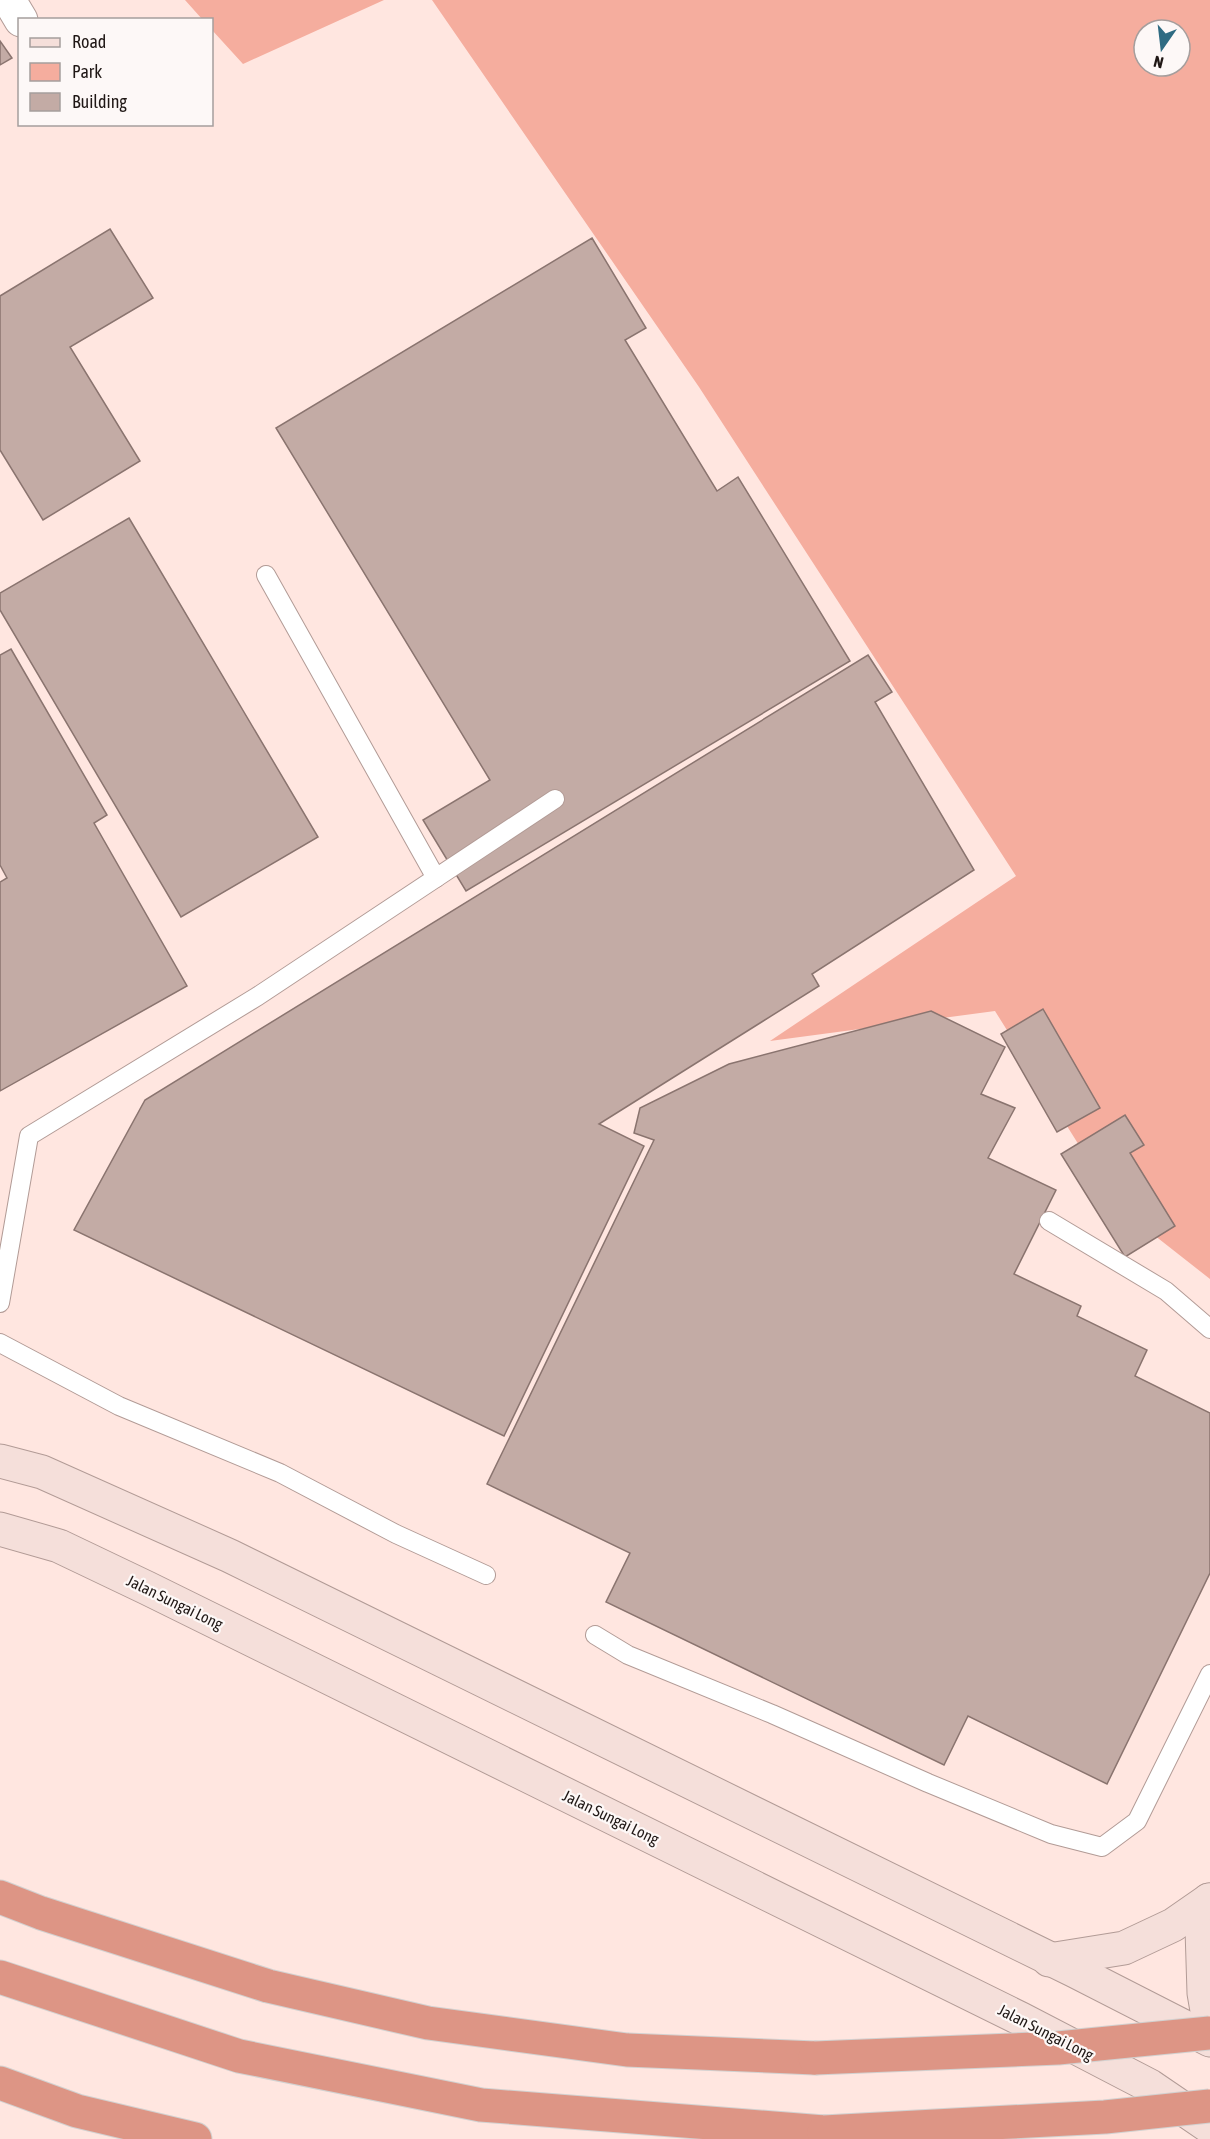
<svg xmlns="http://www.w3.org/2000/svg" width="1210" height="2139" font-family="'Asap Condensed',sans-serif">
<rect width="100%" height="100%" fill="#ffe6e0"/>
<g fill="#f5ad9e" fill-rule="evenodd">
<path d="M 185,0 L 384,0 L 243,64 L 212,30 L 212,20 L 202,19 Z"/>
<path d="M 432,0 L 1210,0 L 1210,1279 L 1117,1206 L 995,1011 L 770,1041 L 1016,876 L 699,387 ZM 1144,30 L 1180,30 L 1180,66 L 1144,66 Z"/>
</g>
<g fill="#c3aba5" stroke="#8a746f" stroke-width="1.5">
<path d="M 0,41 L 12,58 L 0,65 Z"/>
<path d="M 110,229 L 153,298 L 70,347 L 140,461 L 43,520 L 0,450 L 0,296 Z"/>
<path d="M 592,238 L 646,328 L 625,340 L 717,491 L 738,477 L 850,661 L 466,891 L 423,820 L 490,780 L 276,428 Z"/>
<path d="M 129,518 L 318,837 L 181,917 L 0,610 L 0,593 Z"/>
<path d="M 11,649 L 107,815 L 94,823 L 187,986 L 0,1091 L 0,882 L 7,878 L 0,865 L 0,655 Z"/>
<path d="M 868,655 L 892,692 L 875,702 L 974,870 L 812,974 L 819,986 L 599,1124 L 644,1146 L 504,1436 L 74,1230 L 145,1100 Z"/>
<path d="M 1043,1009 L 1100,1108 L 1057,1132 L 1001,1034 Z"/>
<path d="M 931,1011 L 1005,1047 L 981,1094 L 1015,1108 L 988,1158 L 1056,1190 L 1014,1274 L 1081,1306 L 1077,1316 L 1147,1350 L 1135,1376 L 1210,1413 L 1210,1573 L 1107,1784 L 968,1716 L 944,1765 L 606,1602 L 630,1553 L 487,1484 L 654,1140 L 634,1133 L 640,1108 L 729,1064 Z"/>
<path d="M 1125,1115 L 1144,1145 L 1130,1153 L 1175,1226 L 1125,1257 L 1061,1154 Z"/>
</g>
<g fill="none" stroke-linecap="round" stroke-linejoin="round">
<g stroke="#b29b96" stroke-width="20">
<g id="lane">
<path d="M 266,575 L 436,878"/>
<path d="M 1049,1221 L 1166,1291 L 1210,1329"/>
<path d="M 0,1303 L 29,1136 L 258,996 L 555,799"/>
<path d="M 0,1343 L 119,1406 L 280,1473 L 396,1534 L 486,1575"/>
<path d="M 595,1635 L 628,1655 L 772,1714 L 928,1783 L 1051,1834 L 1102,1847 L 1137,1821 L 1210,1674"/>
</g>
</g>
<g stroke="#b29b96" stroke-width="35">
<path id="street" d="M 9,0 L 21,20"/>
</g>
<g stroke="#b29b96" stroke-width="35">
<g id="secondary">
<path d="M 0,1461 L 42,1472 L 230,1556 L 1075,1971 L 1210,2040"/>
<path d="M 0,1529 L 59,1546 L 147,1588 L 1021,2019 L 1150,2086 L 1210,2127"/>
<path d="M 1209,1900 L 1202,1929 L 1204,1993 L 1210,2028"/>
<path d="M 1049,1960 L 1124,1948 L 1173,1925 L 1209,1900"/>
</g>
</g>
<g stroke="#d2d1d0" stroke-width="35">
<g id="highway">
<path d="M 0,1897 L 41,1913 L 268,1986 L 428,2023 L 627,2050 L 815,2058"/>
<path d="M 0,1977 L 239,2056 L 481,2105 L 824,2132"/>
<path d="M 0,2083 L 77,2111 L 195,2139"/>
</g>
</g>
<use href="#lane" stroke="#fff" stroke-width="18"/>
<use href="#street" stroke="#fff" stroke-width="33"/>
<use href="#secondary" stroke="#f5dfda" stroke-width="33"/>
<use href="#highway" stroke="#dd9585" stroke-width="33"/>
<g stroke="#d2d1d0" stroke-width="35" stroke-linecap="butt">
<g id="highway-bridge">
<path d="M 815,2058 L 1058,2048 L 1210,2033"/>
<path d="M 824,2132 L 1105,2117 L 1210,2106"/>
</g>
</g>
<use href="#highway-bridge" stroke="#dd9585" stroke-width="33"/>
</g>
<g text-anchor="middle" stroke-width="4.5" stroke-linejoin="round" paint-order="stroke">
<g font-size="16" fill="#201816" stroke="#fdf8f7">
<text transform="translate(175 1602) rotate(26)" y="6">Jalan Sungai Long</text>
<text transform="translate(611 1817) rotate(26)" y="6">Jalan Sungai Long</text>
<text transform="translate(1046 2032) rotate(27)" y="6">Jalan Sungai Long</text>
</g>
</g>
<rect x="18" y="18" width="195" height="108" fill="#fdf8f7" stroke="#a59e9d" stroke-width="1.5"/>
<rect x="30" y="38" width="30" height="9" fill="#f5dfda" stroke="#a59e9d" stroke-width="1.5"/>
<text x="72" y="48" font-size="18" fill="#201816">Road</text>
<rect x="30" y="63" width="30" height="18" fill="#f5ad9e" stroke="#a59e9d" stroke-width="1.5"/>
<text x="72" y="78" font-size="18" fill="#201816">Park</text>
<rect x="30" y="93" width="30" height="18" fill="#c3aba5" stroke="#a59e9d" stroke-width="1.5"/>
<text x="72" y="108" font-size="18" fill="#201816">Building</text>
<g transform="translate(1162 48) rotate(194)"><circle r="28" fill="#fdf8f7" stroke="#a59e9d" stroke-width="1.5"/>
<path d="M0-4.5L10 22L0 15L-10 22Z" fill="#2f6b82"/>
<text y="-9" font-size="16" font-weight="bold" text-anchor="middle" fill="#201816">N</text>
</g>
</svg>
